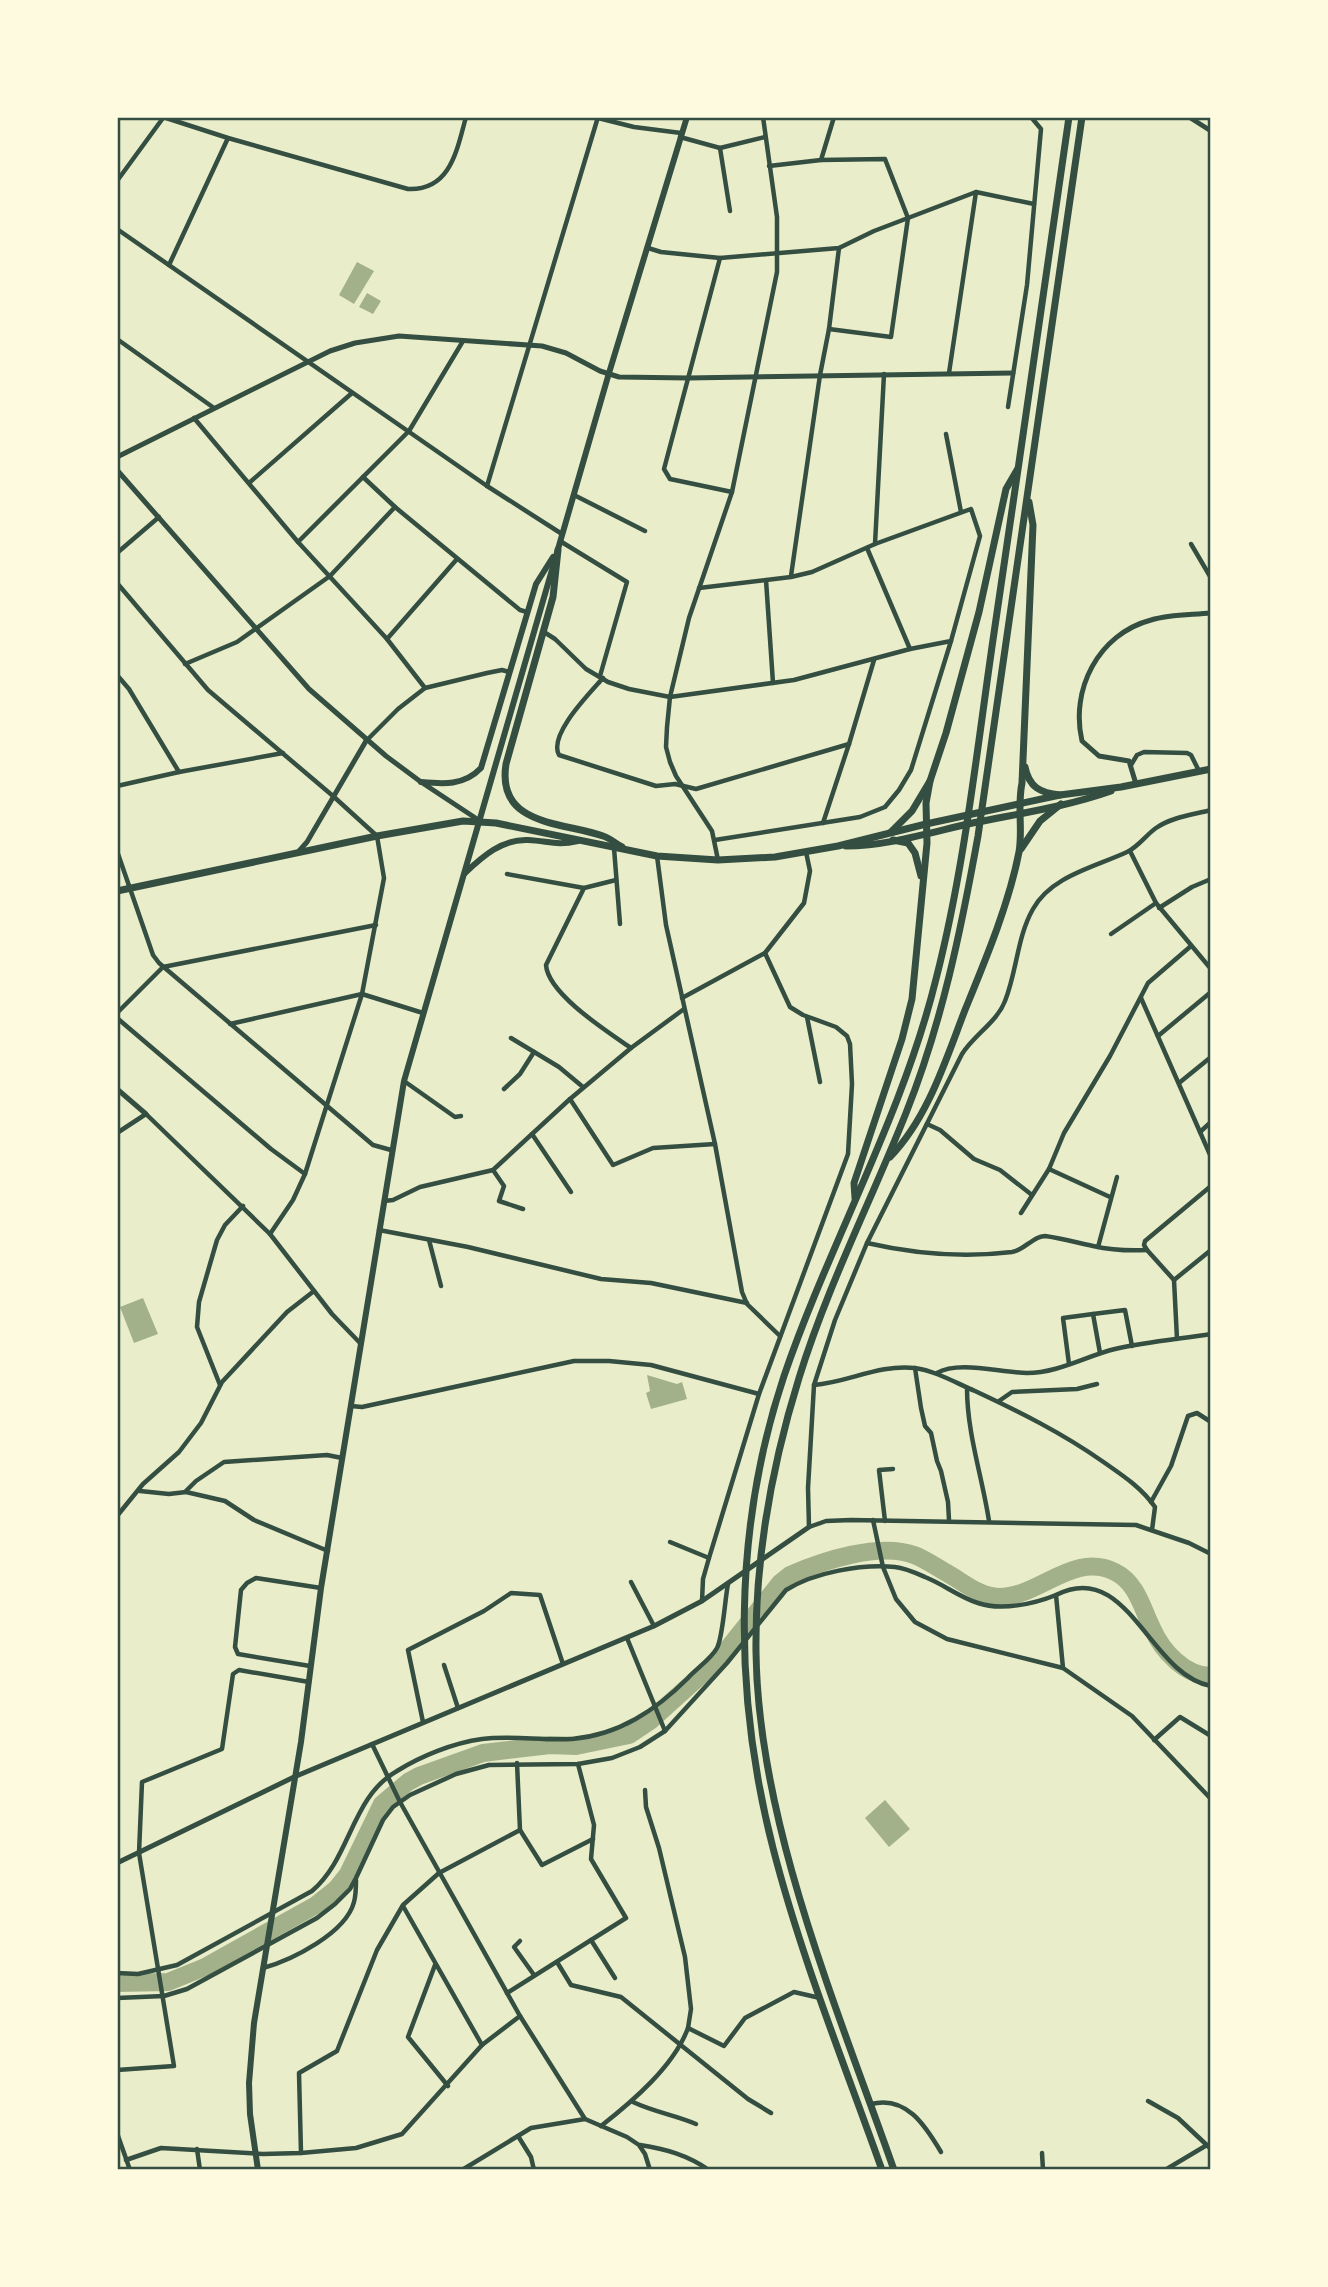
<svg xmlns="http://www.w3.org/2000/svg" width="1328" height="2287" font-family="'Space Grotesk',sans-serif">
<rect width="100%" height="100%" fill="#e9edc9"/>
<g fill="#a3b18a">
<path d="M 357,262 L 374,271 L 354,304 L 339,295 Z"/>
<path d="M 367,293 L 381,301 L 373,314 L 359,307 Z"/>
<path d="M 143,1298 L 158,1334 L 134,1343 L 120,1307 Z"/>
<path d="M 647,1375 L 677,1384 L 682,1382 L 687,1399 L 651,1409 L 646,1393 L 650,1391 Z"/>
<path d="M 885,1800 L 910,1829 L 889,1847 L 865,1818 Z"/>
</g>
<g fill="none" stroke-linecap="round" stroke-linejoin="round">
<path stroke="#a3b18a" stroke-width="18" d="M 117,1983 L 168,1982 L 205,1967 L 316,1905 L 336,1889 L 348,1874 L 382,1804 L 408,1782 L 419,1776 L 483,1753 L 550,1745 L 576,1746 L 629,1735 L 650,1721 L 721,1657 L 780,1583 L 790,1575 C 822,1561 879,1542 914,1555 C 925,1559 936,1567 947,1573 C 963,1582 980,1597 999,1597 C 1040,1597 1073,1551 1115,1572 C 1137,1583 1142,1608 1152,1628 C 1162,1651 1185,1676 1211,1676"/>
<g stroke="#344e41" stroke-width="4.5">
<path d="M 163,117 L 228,138 L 408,189 C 451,191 457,149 466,117"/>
<path d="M 598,118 L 634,127 L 681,133"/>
<path d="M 680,137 L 720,148 L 765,137"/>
<path d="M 720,148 L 730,211"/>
<path d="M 821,160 L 885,159 L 908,218 L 891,337 L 829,329"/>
<path d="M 769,166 L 821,160 L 834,117"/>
<path d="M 117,181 L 163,118"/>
<path d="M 117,229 L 487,486 L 562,534"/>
<path d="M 648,248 L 661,252 L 720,258 L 839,248 L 874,231 L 976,192 L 1034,204"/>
<path d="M 720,258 L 664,469 L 670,479 L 732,492"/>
<path d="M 169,265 L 228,138"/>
<path d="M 117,339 L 214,408"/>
<path d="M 949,373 L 976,192"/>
<path d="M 1008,407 L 1027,285 L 1041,129 L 1031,117"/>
<path d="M 194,418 L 298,542 L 387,639 L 425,688"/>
<path d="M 946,434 L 961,512"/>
<path d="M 363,477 L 395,507 L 520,610 L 527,612"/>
<path d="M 249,483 L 352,393"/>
<path d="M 487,486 L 598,117"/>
<path d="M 574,495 L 645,531"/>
<path d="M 560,541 L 627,582 L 600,676"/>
<path d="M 298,542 L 409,431 L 463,341"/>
<path d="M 875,544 L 884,374"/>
<path d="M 1191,544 L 1211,578"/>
<path d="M 867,548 L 910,649"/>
<path d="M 117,553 L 159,517"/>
<path d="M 791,576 L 820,375 L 829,329 L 839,248"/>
<path d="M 766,580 L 773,683"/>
<path d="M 117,583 L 208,690 L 333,796 L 377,836 L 384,878 L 362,994 L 305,1174 L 293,1200 L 270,1234"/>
<path d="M 544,632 L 555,639 L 586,669 L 608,682 L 629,689 L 670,697 L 794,680 L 910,649 L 951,641 L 980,536 L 971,509 L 875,544 L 812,572 L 791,577 L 699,588"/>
<path d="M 387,639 L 457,559"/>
<path d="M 185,664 L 237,642 L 330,576 L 395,507"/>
<path d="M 117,675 L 129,689 L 179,772"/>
<path d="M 603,678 C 589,694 548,735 559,755 L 656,786 L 675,784 L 696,789 L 849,744 L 874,660"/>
<path d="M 366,741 L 398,709 L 425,688 L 487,673 L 502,670 L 509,672"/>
<path d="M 1131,765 L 1137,755 L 1144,752 L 1187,753 L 1191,755 L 1199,771"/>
<path d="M 117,786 L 179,772 L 283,753"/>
<path d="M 1211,810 C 1192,815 1172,817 1156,828 C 1146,835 1138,847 1127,852 C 1095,867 1051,876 1033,909 C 1017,937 1017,971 1005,1001 C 997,1022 974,1035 962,1054 L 867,1243 L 835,1320 L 814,1385 L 808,1488 L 809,1527 L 826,1521 L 851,1520 L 1136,1525 L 1189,1543 L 1211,1554"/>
<path d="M 823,823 L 849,744"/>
<path d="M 715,840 L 860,817 L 885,807 L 899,790 L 911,770 L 951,641"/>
<path d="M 614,848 L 620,924"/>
<path d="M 117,851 L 153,955 L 159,963 L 373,1145 L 391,1150"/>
<path d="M 1130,851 L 1156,903 L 1211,969"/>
<path d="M 657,856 L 666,925 L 715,1144 L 742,1292 L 747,1304 L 780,1336"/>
<path d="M 718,860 L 712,831 L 676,776 L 670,762 L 666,747 L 667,727 L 670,697 L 689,618 L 732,492 L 777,272 L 777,217 L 763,117"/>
<path d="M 507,874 L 584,888"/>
<path d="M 616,880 L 584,888 L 546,965 C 548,994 608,1032 631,1048"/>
<path d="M 1159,908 L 1192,887 L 1211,879"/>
<path d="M 1111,934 L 1156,903"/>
<path d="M 682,998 L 765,953 L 804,903 L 810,871 L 806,852"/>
<path d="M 1141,998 L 1211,1157"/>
<path d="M 117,1013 L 163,967 L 376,925"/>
<path d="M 807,1017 L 820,1082"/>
<path d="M 117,1018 L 271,1149 L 305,1174"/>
<path d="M 230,1024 L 362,994 L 423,1013"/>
<path d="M 1158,1036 L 1211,992"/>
<path d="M 511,1038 L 559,1067 L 583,1087"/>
<path d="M 404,1081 L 455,1117 L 461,1116"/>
<path d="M 1179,1083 L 1211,1057"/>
<path d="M 504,1089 L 520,1074 L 534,1052"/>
<path d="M 570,1099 L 613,1165 L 653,1148 L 715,1144"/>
<path d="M 927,1124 L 940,1130 L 974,1159 L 1000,1170 L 1032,1195"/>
<path d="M 1200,1132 L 1211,1122"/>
<path d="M 117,1133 L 146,1114 L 270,1234 L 332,1314 L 361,1344"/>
<path d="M 532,1134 L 571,1192"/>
<path d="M 1049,1169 L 1110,1197"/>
<path d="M 493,1170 L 504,1186 L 499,1201 L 523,1209"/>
<path d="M 384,1201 L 393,1200 L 420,1187 L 493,1170 L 570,1099 L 631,1048 L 684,1009"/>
<path d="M 1021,1213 L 1049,1169 L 1064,1133 L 1110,1056 L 1148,983 L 1191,946"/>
<path d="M 379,1230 L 468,1247 L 601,1279 L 651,1283 L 747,1303"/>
<path d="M 429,1240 L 441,1286"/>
<path d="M 867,1243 C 915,1254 963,1258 1012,1252 C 1025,1250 1033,1236 1045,1236 C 1061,1238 1078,1243 1093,1246 C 1111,1250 1129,1251 1147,1250"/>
<path d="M 1098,1247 L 1117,1177"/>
<path d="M 1174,1280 L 1211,1250"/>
<path d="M 1177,1339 L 1174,1280 L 1147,1250 L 1144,1245 L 1145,1241 L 1211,1186"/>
<path d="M 1100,1353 L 1093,1314 L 1125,1310 L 1132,1346"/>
<path d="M 1069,1364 L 1063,1318 L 1093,1314"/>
<path d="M 915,1368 L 921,1408 L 925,1426 L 931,1433 L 937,1461 L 941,1471 L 948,1502 L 949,1520"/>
<path d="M 937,1373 C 959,1360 1001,1373 1027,1373 C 1058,1373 1086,1356 1115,1349 C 1146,1342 1179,1339 1211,1334"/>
<path d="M 220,1385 L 197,1327 L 199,1302 L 217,1240 L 225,1225 L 243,1206"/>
<path d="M 814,1385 C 849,1382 879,1364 915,1368 C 936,1371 956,1383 975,1391 C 1020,1412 1062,1433 1102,1461 C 1122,1475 1141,1487 1155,1507 L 1152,1530"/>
<path d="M 967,1388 C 967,1433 982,1476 989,1521"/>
<path d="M 999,1401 L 1012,1392 L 1077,1389 L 1097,1384"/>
<path d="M 351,1406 L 362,1407 L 574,1361 L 609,1361 L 651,1365 L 759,1394"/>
<path d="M 140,1491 L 169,1494 L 186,1492 L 225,1501 L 254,1520 L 328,1551"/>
<path d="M 186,1491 L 196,1481 L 224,1462 L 327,1455 L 342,1458"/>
<path d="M 1151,1502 L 1171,1466 L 1188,1416 L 1197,1413 L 1211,1422"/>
<path d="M 117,1516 L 143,1484 L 179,1452 L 201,1423 L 222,1382 L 287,1312 L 314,1291"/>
<path d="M 873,1520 L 883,1567 L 896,1599 L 915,1622 L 947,1639 L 1063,1668 L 1132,1716 L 1211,1799"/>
<path d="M 885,1521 L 879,1470 L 893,1469"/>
<path d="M 670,1542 L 709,1558"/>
<path d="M 631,1582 L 654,1626"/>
<path d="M 702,1601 L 703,1579 L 709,1558 L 759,1394 L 848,1154 L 852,1084 L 850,1044 L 847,1036 L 836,1027 L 803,1015 L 790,1007 L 765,953"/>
<path d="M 627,1638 L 665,1731"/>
<path d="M 444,1665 L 458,1708"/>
<path d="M 310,1666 L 238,1654 L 235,1647 L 241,1590 L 247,1583 L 256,1578 L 321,1588"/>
<path d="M 1063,1668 L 1056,1595 C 1128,1558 1149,1675 1211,1686"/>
<path d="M 423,1722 L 408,1650 L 484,1611 L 511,1593 L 540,1595 L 563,1664"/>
<path d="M 1154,1740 L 1180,1717 L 1211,1736"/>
<path d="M 372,1744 L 400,1802 L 520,2016 L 585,2119 L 627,2137 L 639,2145 L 645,2154 L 650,2170"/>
<path d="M 517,1763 L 520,1830 L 542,1865 L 593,1839"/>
<path d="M 645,1790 L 646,1807 L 659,1848 L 685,1957 L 691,2009 L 688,2028"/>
<path d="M 403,1906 L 482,2045"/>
<path d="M 591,1940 L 615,1978"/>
<path d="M 520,1941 L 514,1947 L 534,1975"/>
<path d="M 557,1962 L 571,1985 L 621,1997 L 748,2099 L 771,2113"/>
<path d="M 435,1965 L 408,2037 L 448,2086"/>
<path d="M 263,1968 C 292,1960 346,1933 354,1902 C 356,1895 356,1887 356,1880"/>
<path d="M 117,1973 L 138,1974 L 177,1965 L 312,1891 C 351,1858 351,1797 397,1771 C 421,1756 453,1743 482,1739 C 512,1735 542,1741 572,1739 C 619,1735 656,1710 688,1678 C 696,1669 711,1659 717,1648 C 723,1637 725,1598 728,1584"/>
<path d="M 507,1993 L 626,1918 L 591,1859 L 594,1825 L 578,1764"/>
<path d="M 117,1998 L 164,1996 L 187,1989 L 317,1918 L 335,1904 L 350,1889 L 356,1878 L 383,1820 L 393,1807 L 410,1795 L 456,1774 L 489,1765 L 578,1764 L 612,1758 L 640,1747 L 665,1731 L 727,1663 L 786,1590 C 815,1572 861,1564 895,1567 C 905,1568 916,1573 925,1577 C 943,1584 959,1597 978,1603 C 1001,1611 1034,1604 1056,1595"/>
<path d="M 117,2070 L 174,2066 L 139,1853 L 142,1782 L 222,1749 L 233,1674 L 239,1670 L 309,1682"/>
<path d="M 1148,2101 L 1178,2118 L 1211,2149"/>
<path d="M 633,2102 C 654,2112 675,2115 696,2124"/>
<path d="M 871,2104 C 906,2095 925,2125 941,2152"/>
<path d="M 601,2126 C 633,2101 674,2066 688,2028 L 724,2046 L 745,2018 L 794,1992 L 820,1998"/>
<path d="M 117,2133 L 130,2170"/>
<path d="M 518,2136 L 531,2157 L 534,2170"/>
<path d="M 640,2145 C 666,2149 687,2155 709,2170"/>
<path d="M 197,2149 L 200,2170"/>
<path d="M 301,2153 L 299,2073 L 337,2051 L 377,1950 L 403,1905 L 439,1873 L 520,1830"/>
<path d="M 1042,2153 L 1043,2170"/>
<path d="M 126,2160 L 161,2148 L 263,2154 L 301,2153 L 356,2148 L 402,2134 L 482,2045 L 520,2016"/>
<path d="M 462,2170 L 531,2128 L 585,2119"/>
<path d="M 1165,2170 L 1207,2145"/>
</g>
<g stroke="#344e41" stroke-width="5">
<path d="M 1189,117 L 1211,131"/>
<path d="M 117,457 L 330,351 L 355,343 L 399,336 L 542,346 L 566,353 L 600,371 L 619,377 L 688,378 L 1013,373"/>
<path d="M 117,470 L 309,689 L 386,756 L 421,782 L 480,821"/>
<path d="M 1136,784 L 1129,761 L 1099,756 L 1082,741 C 1070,690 1098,634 1151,620 C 1170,614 1191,615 1211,613"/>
<path d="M 299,851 L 307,842 L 366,741"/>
<path d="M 117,1089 L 146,1114"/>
<path d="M 117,1863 L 294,1777 L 654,1626 L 702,1601 L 809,1527"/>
</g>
<g stroke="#344e41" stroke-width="6">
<path d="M 421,782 C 443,784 464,786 481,768 L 536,584 L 553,557"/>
<path d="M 465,873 C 483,856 502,839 528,840 C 549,841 556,846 578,841"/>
<path d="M 258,2170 L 250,2114 L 249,2083 L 254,2023 L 301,1742 L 321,1588 L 404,1081 L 609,373 L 687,117"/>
</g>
<g stroke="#344e41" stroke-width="7">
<path d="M 558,550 L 553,597 L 506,764 C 496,827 565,822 603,836 C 610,838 616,844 622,847"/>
<path d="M 846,846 C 886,846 929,833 968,824 C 1016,814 1066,807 1111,791"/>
<path d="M 117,891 L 377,836 L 463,821 L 496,823 L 657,856 L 718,860 L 775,857 L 838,846 L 926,824 L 1060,795 L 1121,787 L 1211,769"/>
</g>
<g stroke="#344e41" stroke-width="7">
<path d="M 1025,767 C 1029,787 1040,793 1060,795"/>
<path d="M 891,832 L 912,811 L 930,781 L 946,733 L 979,612 L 1006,489 L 1017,470"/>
<path d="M 893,840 L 908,843 L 915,853 L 921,876"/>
<path d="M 1021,849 L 1040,821 L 1061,804"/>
<path d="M 890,1157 C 928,1118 946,1059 965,1010 C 985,961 1009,904 1019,852 C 1023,829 1017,807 1022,783 L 1033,525 L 1029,502"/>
<path d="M 855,1198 L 854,1183 L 902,1039 L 912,999 L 927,843 L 926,803 L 930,781"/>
<path d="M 882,2170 C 844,2063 801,1957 773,1848 C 733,1692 733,1529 784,1376 C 830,1242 902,1117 936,979 C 965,866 977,748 994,633 C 1019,461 1045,289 1069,117"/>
<path d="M 894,2170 C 838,2010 758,1823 756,1652 C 755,1558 771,1468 799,1378 C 827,1287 871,1201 906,1113 C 942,1023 961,930 978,836 L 1082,117"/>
</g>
</g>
<rect width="1328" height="2287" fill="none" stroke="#fefae0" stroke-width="238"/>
<rect x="119" y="119" width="1090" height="2049" fill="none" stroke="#344e41" stroke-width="2.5"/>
</svg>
